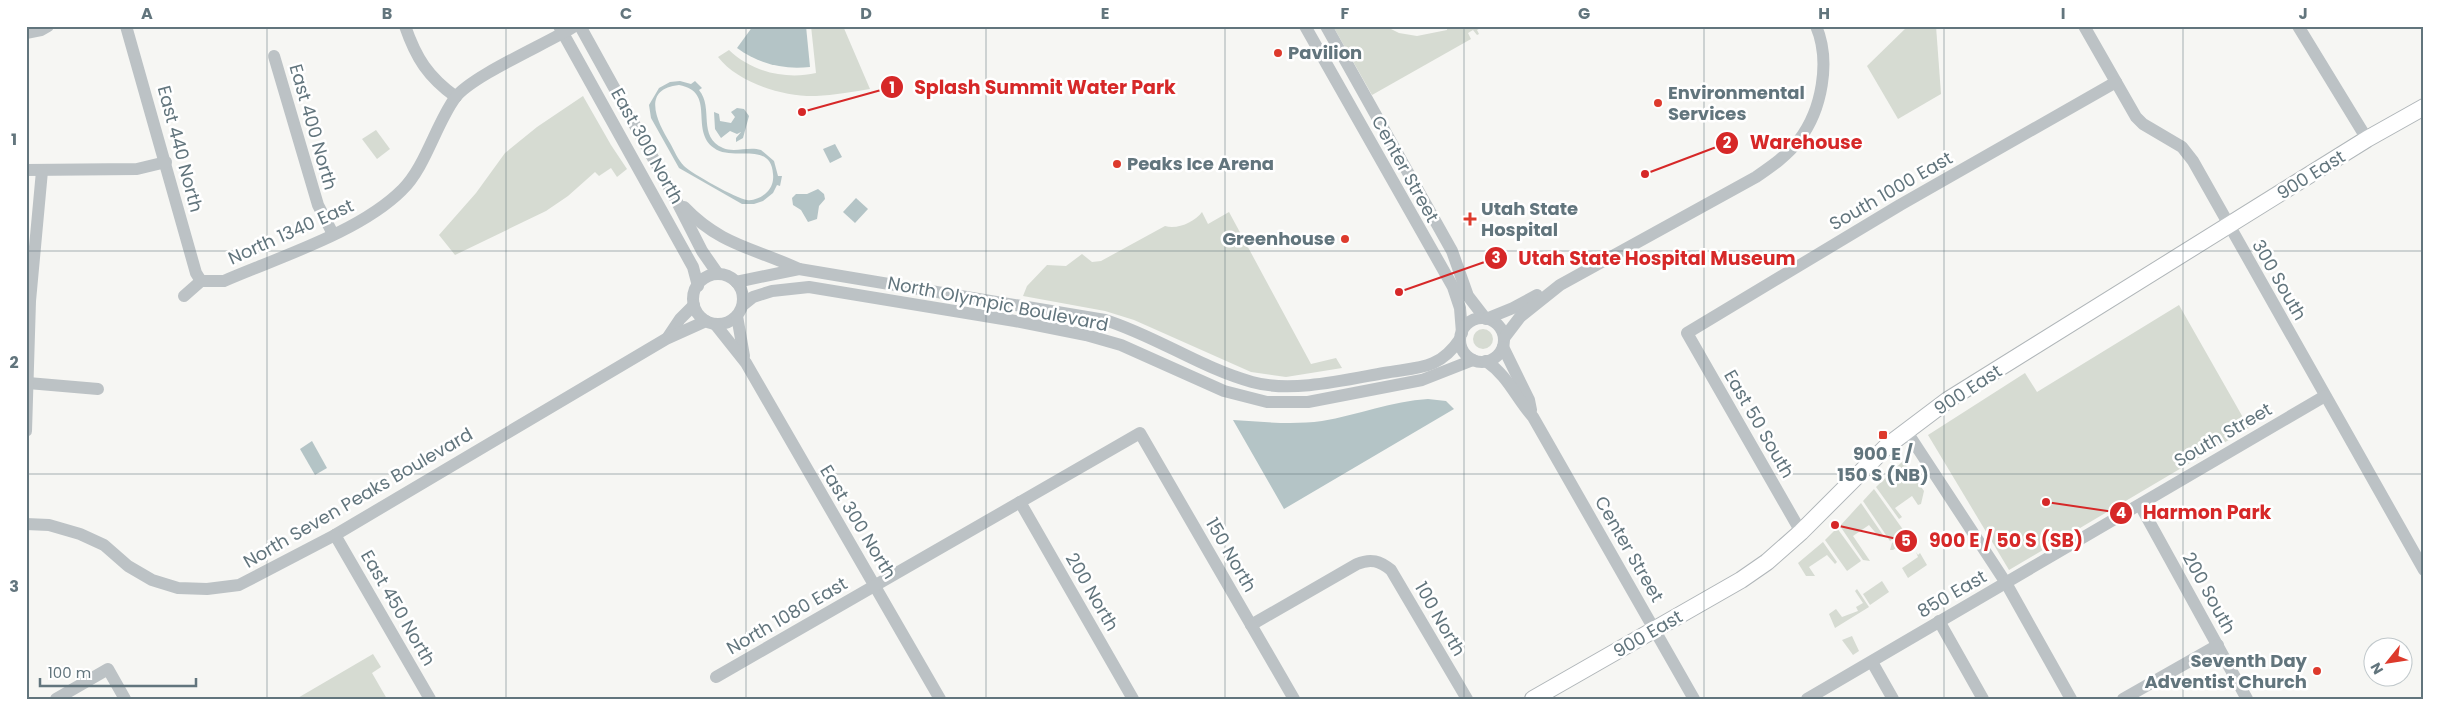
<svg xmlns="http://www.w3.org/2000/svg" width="2450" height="725" font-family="Poppins,sans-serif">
<rect width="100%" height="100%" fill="#f6f6f3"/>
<g fill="#d6dbd2">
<path d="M 811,26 L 843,26 L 870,89 C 852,92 834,95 816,96 C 784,97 738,83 718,57 L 729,50 C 752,72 786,80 816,73 Z"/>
<path d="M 1333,26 L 1385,26 L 1399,33 L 1417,36 L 1447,30 L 1447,26 L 1484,26 L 1477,30 L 1479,34 L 1477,35 L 1473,30 L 1468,33 L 1471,39 L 1372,95 Z"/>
<path d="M 1908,26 L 1936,26 L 1941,94 L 1898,119 L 1867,66 Z"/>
<path d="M 583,96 L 611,145 L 627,169 L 617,177 L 611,168 L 599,176 L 595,172 L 568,196 L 546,211 L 455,255 L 439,235 L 476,193 L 505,153 L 537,127 Z"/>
<path d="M 376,130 L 390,149 L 377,159 L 362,139 Z"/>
<path d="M 1202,212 L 1208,224 L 1229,212 L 1311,364 L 1336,358 L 1342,368 L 1286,377 L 1251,372 L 1134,320 L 1105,311 L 1023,296 L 1027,286 L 1047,265 L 1066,266 L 1082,254 L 1092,262 L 1101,261 L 1165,226 C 1177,230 1195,222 1202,212 Z"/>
<path d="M 2179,305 L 2249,428 L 2009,570 L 1928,435 L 2025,373 L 2037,392 Z"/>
<circle cx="1483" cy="339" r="10"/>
<path d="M 1903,461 L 1924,491 L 1921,504 L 1918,505 L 1912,496 L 1895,508 L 1902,517 L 1899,519 L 1876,487 Z"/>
<path d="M 1874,489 L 1904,531 L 1890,541 L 1863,501 Z"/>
<path d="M 1861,503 L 1883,535 L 1879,537 L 1869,525 L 1853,536 L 1870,561 L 1863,560 L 1840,526 Z"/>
<path d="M 1837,528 L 1861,561 L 1847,571 L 1825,540 Z"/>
<path d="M 1910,532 L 1915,532 L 1917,535 L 1893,550 L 1890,550 L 1892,543 Z"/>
<path d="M 1823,542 L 1837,562 L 1835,564 L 1827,555 L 1809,567 L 1815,576 L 1806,576 L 1798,563 Z"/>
<path d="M 1916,552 L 1918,555 L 1920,553 L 1927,565 L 1908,578 L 1902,568 L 1918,557 Z"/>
<path d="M 1882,581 L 1889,592 L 1870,605 L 1863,594 Z"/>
<path d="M 1857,589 L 1869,607 L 1835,628 L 1829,614 L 1836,609 L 1842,617 L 1858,611 L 1856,607 L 1863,603 L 1855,591 Z"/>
<path d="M 1852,636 L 1859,651 L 1853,655 L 1842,640 Z"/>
<path d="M 373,654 L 381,667 L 372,673 L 387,699 L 296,699 Z"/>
</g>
<g fill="#b4c4c6" fill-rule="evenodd">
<path d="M 753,26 L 806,26 L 810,67 C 783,70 759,64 737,48 Z"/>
<path d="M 680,81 L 691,84 L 695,81 L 702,88 L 699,90 C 714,108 697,137 723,148 C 735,153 749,146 761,150 L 774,161 L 778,176 L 782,176 L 780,186 L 777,185 L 773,193 L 763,201 L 754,204 L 742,204 L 679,168 L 651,118 L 649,105 L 659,88 L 670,82 ZM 679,85 C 717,92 689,130 714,148 C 732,162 771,140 773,174 C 774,182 771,189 765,194 C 760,198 753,201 747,200 C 737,199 691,173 684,166 C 678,160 674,150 670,143 C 658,123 640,89 679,85 Z"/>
<path d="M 737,108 L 744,109 L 749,116 L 743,138 L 736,142 L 736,138 L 741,132 L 737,134 L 730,131 L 721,138 L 715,129 L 714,112 L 719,114 L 720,121 L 731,123 L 735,117 L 731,112 Z"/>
<path d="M 835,144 L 842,157 L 830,163 L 823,149 Z"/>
<path d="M 818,189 L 824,194 L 825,199 L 819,206 L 817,219 L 808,222 L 801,210 L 793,205 L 792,198 L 796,194 L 807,194 Z"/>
<path d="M 856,198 L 868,209 L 855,223 L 843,212 Z"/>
<path d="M 1428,399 L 1446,401 L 1454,409 L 1284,509 L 1233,420 C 1263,422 1293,425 1322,421 C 1358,415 1392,401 1428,399 Z"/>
<path d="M 312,441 L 327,468 L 315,475 L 300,449 Z"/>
</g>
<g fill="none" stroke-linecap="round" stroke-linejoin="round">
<g stroke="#b0b6b9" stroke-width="18">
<path id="major" d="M 1533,699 L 1741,580 L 1767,562 L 1801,532 L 1887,446 L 1948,400 L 2367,139 L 2424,107"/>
</g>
<g stroke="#bcc2c5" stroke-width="12">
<path d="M 126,26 L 196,273 L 201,281"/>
<path d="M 405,26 C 416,58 428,77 456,97"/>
<path d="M 559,26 L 693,267 L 698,286"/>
<path d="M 580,26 L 674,196 L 702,251 L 718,274"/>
<path d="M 1305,26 L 1453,287 L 1460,308 L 1462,333"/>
<path d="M 1326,26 L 1452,251 L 1468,296 L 1485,318"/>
<path d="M 2084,26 L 2136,117 L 2143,124 L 2182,147 L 2193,161 L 2424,570"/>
<path d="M 2298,26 L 2367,139"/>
<path d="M 26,33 L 41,30 L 48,26"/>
<path d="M 274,56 L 318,205 L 333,234"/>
<path d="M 26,170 L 137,169 L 166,162"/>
<path d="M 684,207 C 720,245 754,248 799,269"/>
<circle cx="718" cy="299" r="25"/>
<path d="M 736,282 L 799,269 L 1105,320 C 1156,336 1201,368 1252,382 C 1291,393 1345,380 1384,373 C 1419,367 1439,370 1460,339"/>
<path d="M 184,296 L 201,281 L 224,281 C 279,257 360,232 402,190 C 425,168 436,124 455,98 C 471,76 548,43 575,26"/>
<path d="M 743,305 L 753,297 L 772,291 L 809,287 L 1015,321 L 1086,335 L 1121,345 L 1224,391 L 1267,402 L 1308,402 L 1422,380 L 1473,360"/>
<path d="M 737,316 L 744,356"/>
<circle cx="1482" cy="340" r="22"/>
<path d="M 1486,319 L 1513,308 L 1537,295"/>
<path d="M 715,324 L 746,363 L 940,699"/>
<path d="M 668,337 L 680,319 L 694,305"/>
<path d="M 1504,338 L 1520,317 L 1560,285 L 1756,177 C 1772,166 1788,155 1799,140 C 1822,110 1831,61 1816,26"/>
<path d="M 1503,347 L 1529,400 L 1531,410"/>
<path d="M 1486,361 C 1508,376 1516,398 1533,417 L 1694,699"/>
<path d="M 28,383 L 98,389"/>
<path d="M 26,431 L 30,301 L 42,171"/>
<path d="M 1907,432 L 2006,583 L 2071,699"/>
<path d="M 1020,502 L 1133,699"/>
<path d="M 2140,505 L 2247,699"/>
<path d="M 26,524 L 49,525 L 80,534 L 104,545 L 128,566 L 152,580 L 178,588 L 207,589 L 239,585 L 335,535 L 666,339 L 706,321"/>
<path d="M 1801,532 L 1687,333 L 1900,205 L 2116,82"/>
<path d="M 335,535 L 430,699"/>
<path d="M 1939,621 L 1983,699"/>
<path d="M 1251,625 L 1357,564 C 1371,558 1380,561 1391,570 L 1467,699"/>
<path d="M 1872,662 L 1893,699"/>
<path d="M 716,677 L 1140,433 L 1294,699"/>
<path d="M 56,699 L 108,669 L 125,699"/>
<path d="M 1807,699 L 2325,396"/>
<path d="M 2123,699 L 2218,645"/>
</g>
<use href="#major" stroke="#fff" stroke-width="16"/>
</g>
<path fill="none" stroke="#62757d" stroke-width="1" stroke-opacity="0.55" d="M 267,26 L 267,699M 506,26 L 506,699M 746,26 L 746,699M 986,26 L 986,699M 1225,26 L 1225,699M 1464,26 L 1464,699M 1704,26 L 1704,699M 1944,26 L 1944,699M 2183,26 L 2183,699M 26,251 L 2424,251M 26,474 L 2424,474"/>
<g fill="#dd3a2c" stroke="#fff" stroke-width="2">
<circle cx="1278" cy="53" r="5"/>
<circle cx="1658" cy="103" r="5"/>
<circle cx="1117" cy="164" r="5"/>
<path d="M1467.5 211.5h5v5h5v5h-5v5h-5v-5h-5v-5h5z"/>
<circle cx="1345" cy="239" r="5"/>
<rect x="1878" y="430" width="10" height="10" rx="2.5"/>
<circle cx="2317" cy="671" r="5"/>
</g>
<g text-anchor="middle" stroke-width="5" stroke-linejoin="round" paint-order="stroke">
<g font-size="18" font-weight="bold" fill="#62757d" stroke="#fff" text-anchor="start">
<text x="1288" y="59">Pavilion</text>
<text x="1668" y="99">Environmental<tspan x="1668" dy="21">Services</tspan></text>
<text x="1127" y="170">Peaks Ice Arena</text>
<text x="1481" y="215">Utah State<tspan x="1481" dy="21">Hospital</tspan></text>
<text x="1335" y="245" text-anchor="end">Greenhouse</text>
<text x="1883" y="460" text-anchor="middle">900 E /<tspan x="1883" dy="21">150 S (NB)</tspan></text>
<text x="2307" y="667" text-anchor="end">Seventh Day<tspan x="2307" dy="21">Adventist Church</tspan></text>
</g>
<g font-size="18" fill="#62757d" stroke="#fff">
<text transform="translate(313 127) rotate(74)" y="6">East 400 North</text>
<text transform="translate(647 146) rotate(61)" y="6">East 300 North</text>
<text transform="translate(180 149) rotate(75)" y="6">East 440 North</text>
<text transform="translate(1405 169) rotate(61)" y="6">Center Street</text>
<text transform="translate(2311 175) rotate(-32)" y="6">900 East</text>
<text transform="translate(1891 191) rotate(-30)" y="6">South 1000 East</text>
<text transform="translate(291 232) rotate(-24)" y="6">North 1340 East</text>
<text transform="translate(2279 280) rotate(60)" y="6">300 South</text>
<text transform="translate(998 304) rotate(11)" y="6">North Olympic Boulevard</text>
<text transform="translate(1968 390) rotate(-33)" y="6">900 East</text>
<text transform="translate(1759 424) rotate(60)" y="6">East 50 South</text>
<text transform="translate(2223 435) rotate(-30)" y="6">South Street</text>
<text transform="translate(358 498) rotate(-30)" y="6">North Seven Peaks Boulevard</text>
<text transform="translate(858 522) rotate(59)" y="6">East 300 North</text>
<text transform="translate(1629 549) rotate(60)" y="6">Center Street</text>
<text transform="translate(1231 555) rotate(60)" y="6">150 North</text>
<text transform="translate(1092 592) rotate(60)" y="6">200 North</text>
<text transform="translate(2209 593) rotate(61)" y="6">200 South</text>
<text transform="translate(1952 594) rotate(-30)" y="6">850 East</text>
<text transform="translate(398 608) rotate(60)" y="6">East 450 North</text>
<text transform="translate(787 616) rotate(-30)" y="6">North 1080 East</text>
<text transform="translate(1440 619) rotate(60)" y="6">100 North</text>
<text transform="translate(1648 634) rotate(-30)" y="6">900 East</text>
</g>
</g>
<path fill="none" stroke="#d62828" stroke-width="2" d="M802 112L892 87M1645 174L1727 143M1399 292L1496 258M2046 502L2121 513M1835 525L1906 541"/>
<g fill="#d62828" stroke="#fff" stroke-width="2">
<circle cx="802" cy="112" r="5"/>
<circle cx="1645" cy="174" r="5"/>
<circle cx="1399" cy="292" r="5"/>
<circle cx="2046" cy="502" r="5"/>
<circle cx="1835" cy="525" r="5"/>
<circle cx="892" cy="87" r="12"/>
<circle cx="1727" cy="143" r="12"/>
<circle cx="1496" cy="258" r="12"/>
<circle cx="2121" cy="513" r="12"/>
<circle cx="1906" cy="541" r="12"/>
</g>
<g font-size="15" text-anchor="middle" font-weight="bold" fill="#fff">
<text x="892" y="93">1</text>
<text x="1727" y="148">2</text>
<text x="1496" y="263">3</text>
<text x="2121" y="518">4</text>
<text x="1906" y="546">5</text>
</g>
<g font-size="19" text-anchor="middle" font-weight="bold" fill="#d62828" stroke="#fff" stroke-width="5" stroke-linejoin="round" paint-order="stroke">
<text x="1045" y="94">Splash Summit Water Park</text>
<text x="1806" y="149">Warehouse</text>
<text x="1657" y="265">Utah State Hospital Museum</text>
<text x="2207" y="519">Harmon Park</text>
<text x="2006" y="547">900 E / 50 S (SB)</text>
</g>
<rect width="2450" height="725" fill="none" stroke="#ffffff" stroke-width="55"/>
<g transform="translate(2388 662) rotate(240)"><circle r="24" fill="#ffffff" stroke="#c0c8cb"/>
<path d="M0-4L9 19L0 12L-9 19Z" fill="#dd3a2c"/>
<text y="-8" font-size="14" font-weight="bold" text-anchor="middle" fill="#62757d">N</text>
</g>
<path d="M40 678v8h156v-8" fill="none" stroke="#62757d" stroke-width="2.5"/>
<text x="48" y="678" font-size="15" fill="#62757d" stroke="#ffffff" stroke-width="4" paint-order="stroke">100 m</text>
<rect x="28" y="28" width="2394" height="670" fill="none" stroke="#62757d" stroke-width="2"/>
<g font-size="16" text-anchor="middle" font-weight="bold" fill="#62757d">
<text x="147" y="19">A</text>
<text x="387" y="19">B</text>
<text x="626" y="19">C</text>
<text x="866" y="19">D</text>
<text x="1105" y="19">E</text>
<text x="1345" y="19">F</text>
<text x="1584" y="19">G</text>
<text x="1824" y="19">H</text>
<text x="2063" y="19">I</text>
<text x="2303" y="19">J</text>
<text x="14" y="145">1</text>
<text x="14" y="368">2</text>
<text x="14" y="592">3</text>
</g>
</svg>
